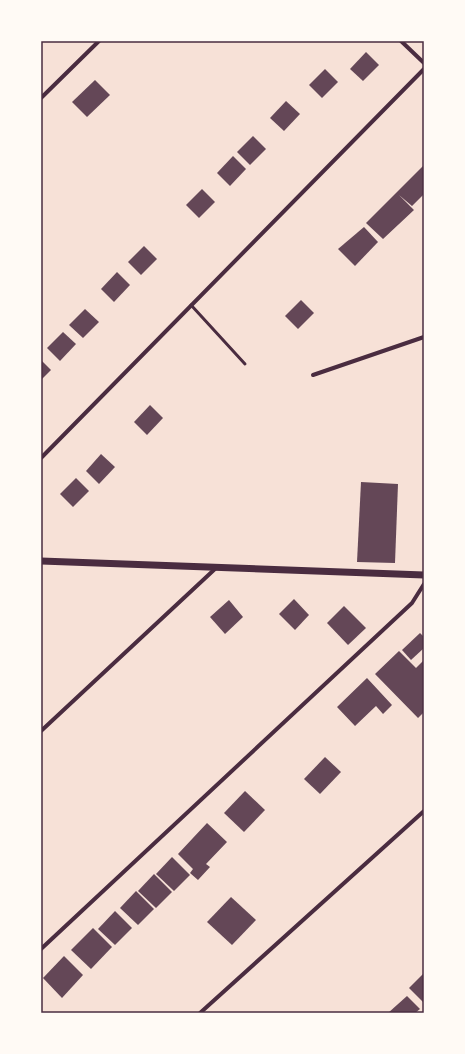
<svg xmlns="http://www.w3.org/2000/svg" width="465" height="1054" font-family="Overpass,sans-serif">
<rect width="100%" height="100%" fill="#f7e1d7"/>
<g fill="#644757">
<path d="M 366,52 L 379,65 L 363,81 L 350,69 Z"/>
<path d="M 325,69 L 338,82 L 322,98 L 309,85 Z"/>
<path d="M 95,80 L 110,95 L 87,117 L 72,102 Z"/>
<path d="M 286,101 L 300,114 L 284,131 L 270,118 Z"/>
<path d="M 253,136 L 266,149 L 250,165 L 237,152 Z"/>
<path d="M 233,156 L 246,169 L 230,186 L 217,173 Z"/>
<path d="M 424,165 L 424,194 L 412,206 L 399,195 L 414,210 L 383,239 L 366,223 Z"/>
<path d="M 202,189 L 215,202 L 199,218 L 186,205 Z"/>
<path d="M 364,227 L 378,242 L 355,266 L 338,249 Z"/>
<path d="M 144,246 L 157,259 L 141,275 L 128,262 Z"/>
<path d="M 117,272 L 130,285 L 114,302 L 101,289 Z"/>
<path d="M 301,300 L 314,313 L 298,329 L 285,316 Z"/>
<path d="M 85,309 L 99,322 L 83,338 L 69,325 Z"/>
<path d="M 63,332 L 76,344 L 60,361 L 47,348 Z"/>
<path d="M 41,360 L 51,370 L 41,380 Z"/>
<path d="M 150,405 L 163,418 L 147,435 L 134,422 Z"/>
<path d="M 101,454 L 115,467 L 99,484 L 86,471 Z"/>
<path d="M 76,478 L 89,491 L 73,507 L 60,494 Z"/>
<path d="M 361,482 L 398,484 L 395,563 L 357,562 Z"/>
<path d="M 294,599 L 309,615 L 295,630 L 279,614 Z"/>
<path d="M 229,600 L 243,617 L 225,634 L 210,617 Z"/>
<path d="M 344,606 L 366,628 L 348,645 L 327,623 Z"/>
<path d="M 420,633 L 424,637 L 424,648 L 411,660 L 402,650 Z"/>
<path d="M 399,651 L 416,668 L 424,660 L 424,712 L 418,718 L 375,674 Z"/>
<path d="M 367,678 L 392,705 L 383,714 L 376,706 L 355,726 L 337,707 Z"/>
<path d="M 325,757 L 341,772 L 320,794 L 304,779 Z"/>
<path d="M 245,791 L 265,810 L 244,832 L 224,813 Z"/>
<path d="M 207,823 L 227,842 L 206,864 L 210,867 L 198,880 L 190,873 L 193,869 L 178,854 Z"/>
<path d="M 172,857 L 190,875 L 174,891 L 156,874 Z"/>
<path d="M 154,874 L 172,892 L 156,908 L 138,891 Z"/>
<path d="M 136,891 L 154,909 L 138,925 L 120,908 Z"/>
<path d="M 231,897 L 256,920 L 232,945 L 207,922 Z"/>
<path d="M 115,911 L 132,928 L 115,945 L 98,929 Z"/>
<path d="M 93,928 L 112,947 L 91,969 L 71,950 Z"/>
<path d="M 64,956 L 83,975 L 62,998 L 43,978 Z"/>
<path d="M 424,973 L 424,1003 L 409,988 Z"/>
<path d="M 407,996 L 420,1009 L 415,1013 L 388,1013 Z"/>
</g>
<g fill="none" stroke-linecap="round" stroke-linejoin="round">
<path stroke="#4a2c40" stroke-width="3" d="M 191,305 L 245,364"/>
<g stroke="#4a2c40" stroke-width="4">
<path d="M 401,41 L 424,63"/>
<path d="M 41,98 L 99,41"/>
<path d="M 313,375 L 424,337"/>
<path d="M 41,458 L 424,69"/>
<path d="M 41,731 L 216,568"/>
<path d="M 41,949 L 412,603 L 424,584"/>
<path d="M 200,1013 L 424,811"/>
</g>
<path stroke="#4a2c40" stroke-width="7" d="M 41,561 L 424,575"/>
</g>
<rect width="465" height="1054" fill="none" stroke="#fffaf5" stroke-width="84"/>
<rect x="42" y="42" width="381" height="970" fill="none" stroke="#4a2c40" stroke-width="1.5"/>
</svg>
